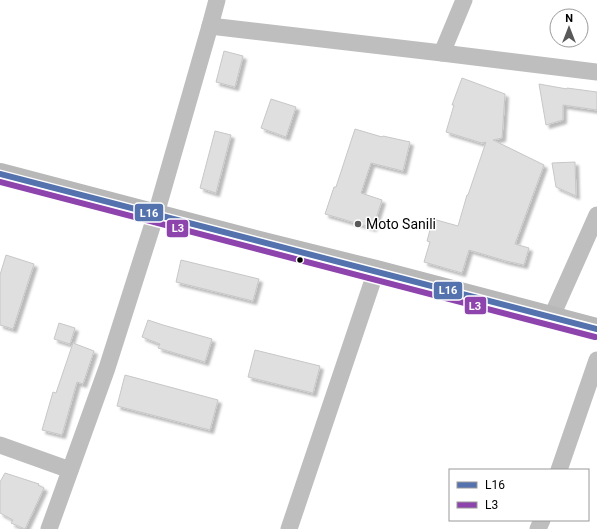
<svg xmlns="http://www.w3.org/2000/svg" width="597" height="529" font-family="Roboto,sans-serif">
<defs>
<filter id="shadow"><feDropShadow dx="3.5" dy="3.5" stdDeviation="1" flood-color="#0004"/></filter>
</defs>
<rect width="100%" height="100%" fill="#fff"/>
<g fill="#dfdfdf" stroke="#c7c7c7" filter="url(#shadow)">
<path d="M 224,51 L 243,56 L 235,87 L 216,82 Z"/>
<path d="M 462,78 L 505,94 L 502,138 L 493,140 L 544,165 L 515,244 L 529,248 L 524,265 L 506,261 L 469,250 L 462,273 L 424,262 L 430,242 L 427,241 L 433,219 L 458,226 L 467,195 L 468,195 L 486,142 L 482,143 L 446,132 L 454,105 L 452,105 Z"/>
<path d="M 539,84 L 567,89 L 567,88 L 597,92 L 597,110 L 563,105 L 563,120 L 546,125 Z"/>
<path d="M 271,99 L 296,107 L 286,137 L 261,128 Z"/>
<path d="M 355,129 L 382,137 L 383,136 L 410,142 L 403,171 L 371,163 L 361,193 L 382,200 L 373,228 L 325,214 L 334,187 L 336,187 Z"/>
<path d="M 215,131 L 231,135 L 216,193 L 200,188 Z"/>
<path d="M 575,162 L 576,196 L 556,187 L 552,163 Z"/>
<path d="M 6,255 L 34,264 L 13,329 L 0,325 L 0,275 Z"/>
<path d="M 181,260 L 259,279 L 253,301 L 176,282 Z"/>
<path d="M 148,320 L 163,325 L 212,339 L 205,362 L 158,348 L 160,344 L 142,337 Z"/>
<path d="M 59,323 L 75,328 L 70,344 L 54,339 Z"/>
<path d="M 73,343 L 94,351 L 83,384 L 77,382 L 62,435 L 42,430 L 53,392 L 56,393 Z"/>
<path d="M 255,350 L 320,366 L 313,393 L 248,377 Z"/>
<path d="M 125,375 L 218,400 L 210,430 L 117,406 Z"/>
<path d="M 5,473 L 39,484 L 38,485 L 44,488 L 25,529 L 11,523 L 13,520 L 0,513 L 0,482 Z"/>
</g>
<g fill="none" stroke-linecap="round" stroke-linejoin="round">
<g stroke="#bebebe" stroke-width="17">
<path d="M 210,26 L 442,53 L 597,72"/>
<path d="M 442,53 L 464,0"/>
<path d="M 551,318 L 597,215"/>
<path d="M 0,445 L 70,470"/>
<path d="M 559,470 L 597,360"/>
<path d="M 49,529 L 107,368 L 156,214 L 210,26 L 217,0"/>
<path d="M 289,529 L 376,271"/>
<path d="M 538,529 L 542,520"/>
</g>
<path stroke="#b8b8b8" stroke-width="22" d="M 0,174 L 263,243 L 376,271 L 597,329"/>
<g stroke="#fff" stroke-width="9">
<path id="bus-1" d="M 0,174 L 597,329"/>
</g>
<g stroke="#fff" stroke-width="9">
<path id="bus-2" d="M 0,182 L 595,337"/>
</g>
<use href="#bus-1" stroke="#5472ae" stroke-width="6"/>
<use href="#bus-2" stroke="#8e44ad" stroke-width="6"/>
</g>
<circle fill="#595959" stroke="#fff" stroke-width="1.5" cx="358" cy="224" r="4"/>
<circle fill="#000" stroke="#fff" stroke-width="1.5" cx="300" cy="260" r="3.5"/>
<g text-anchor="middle" stroke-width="3" stroke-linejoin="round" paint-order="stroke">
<g font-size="14" fill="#000" stroke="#fff" text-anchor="start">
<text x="366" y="229">Moto Sanili</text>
</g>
</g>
<g stroke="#fff" stroke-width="1.5">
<rect x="134" y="203" width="30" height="19" rx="4" fill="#5472ae"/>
<rect x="166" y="219" width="23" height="19" rx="4" fill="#8e44ad"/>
<rect x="433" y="281" width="30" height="19" rx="4" fill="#5472ae"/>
<rect x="464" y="296" width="23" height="19" rx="4" fill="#8e44ad"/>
</g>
<g font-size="11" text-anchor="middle" font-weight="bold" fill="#fff">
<text x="149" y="217">L16</text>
<text x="178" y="232">L3</text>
<text x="448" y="294">L16</text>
<text x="475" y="310">L3</text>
</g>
<rect x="449" y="469" width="140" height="52" fill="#ffffff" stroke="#999999"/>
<rect x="457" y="482" width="20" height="6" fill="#5472ae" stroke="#999999"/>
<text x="485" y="489" font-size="12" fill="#000000">L16</text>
<rect x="457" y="502" width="20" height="6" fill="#8e44ad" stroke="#999999"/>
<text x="485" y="509" font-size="12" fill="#000000">L3</text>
<g transform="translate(569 28)"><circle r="19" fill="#ffffff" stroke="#999999"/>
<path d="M0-3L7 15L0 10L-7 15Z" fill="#595959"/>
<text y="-6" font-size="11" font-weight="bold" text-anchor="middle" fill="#000000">N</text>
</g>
</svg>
